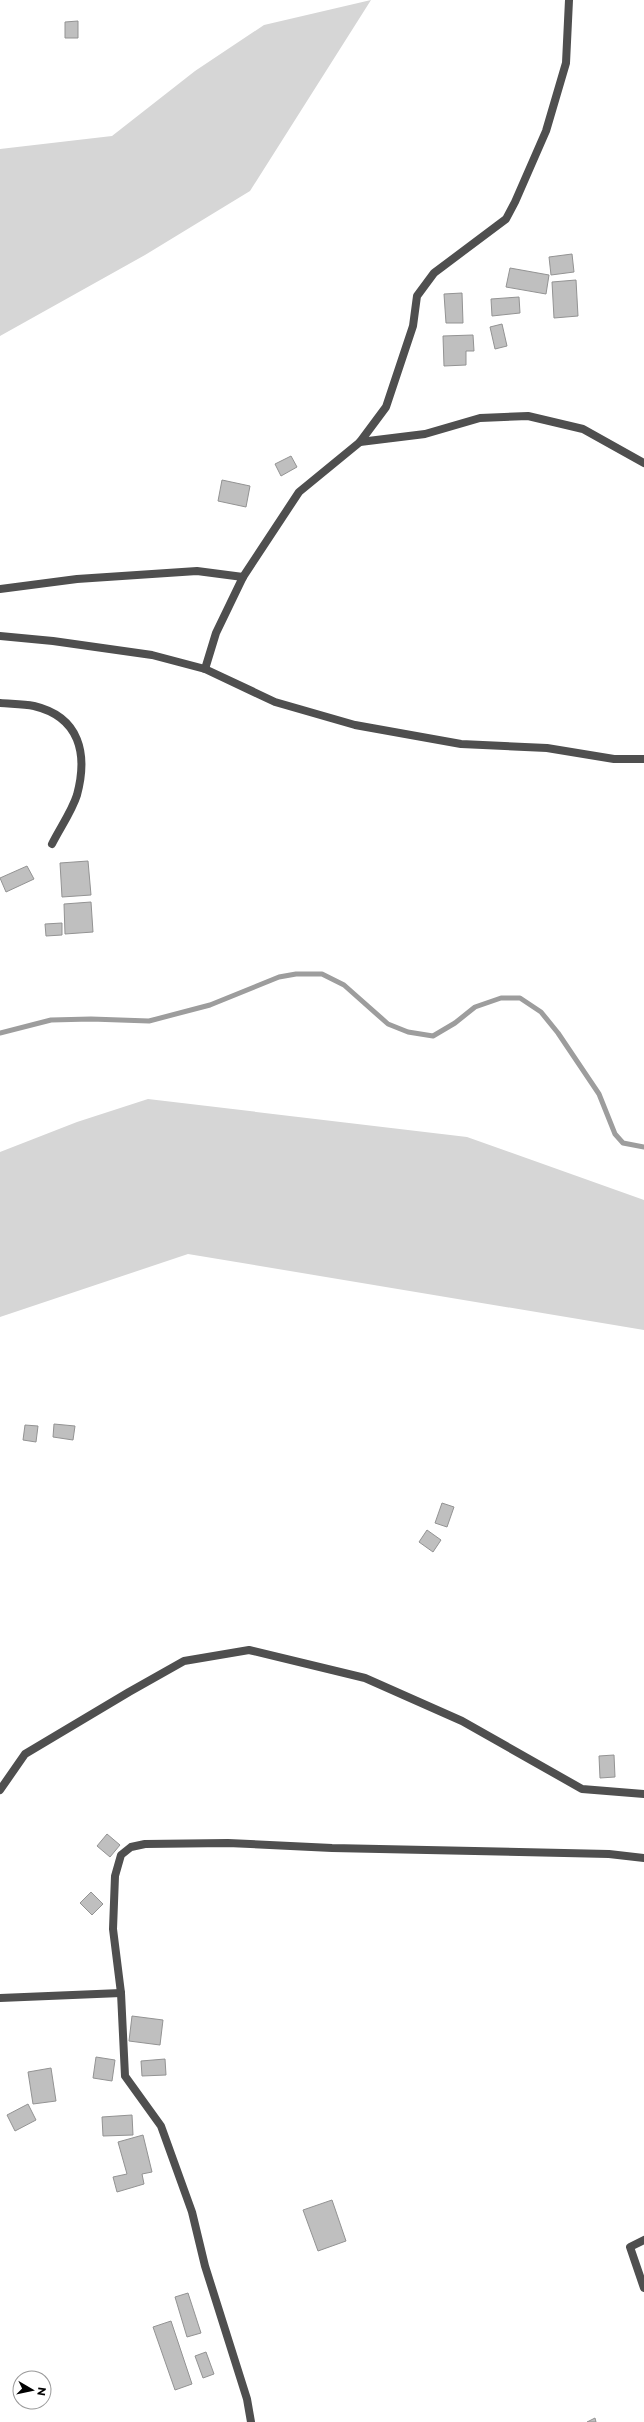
<svg xmlns="http://www.w3.org/2000/svg" width="644" height="2422" font-family="Montserrat,sans-serif">
<rect width="100%" height="100%" fill="#fff"/>
<g fill="#d6d6d6">
<path d="M 371,0 L 250,191 L 145,255 L 0,336 L 0,149 L 112,136 L 195,71 L 264,25 Z"/>
<path d="M 148,1099 L 467,1137 L 644,1200 L 644,1330 L 188,1254 L 0,1317 L 0,1152 L 77,1122 Z"/>
</g>
<g fill="none" stroke-linecap="round" stroke-linejoin="round">
<path stroke="#9d9d9d" stroke-width="5" d="M 0,1033 L 51,1020 L 91,1019 L 149,1021 L 210,1005 L 279,977 L 296,974 L 322,974 L 344,985 L 388,1024 L 408,1032 L 433,1036 L 455,1023 L 475,1007 L 501,998 L 520,998 L 541,1012 L 558,1033 L 599,1094 L 615,1134 L 623,1143 L 644,1147"/>
</g>
<g fill="#bfbfbf" stroke="#939393">
<path d="M 78,21 L 78,38 L 65,38 L 65,22 Z"/>
<path d="M 572,254 L 574,272 L 551,275 L 549,257 Z"/>
<path d="M 510,268 L 549,275 L 546,294 L 506,287 Z"/>
<path d="M 576,280 L 578,316 L 554,318 L 552,282 Z"/>
<path d="M 462,293 L 463,323 L 446,323 L 444,294 Z"/>
<path d="M 519,297 L 520,313 L 492,316 L 491,299 Z"/>
<path d="M 502,324 L 507,346 L 495,349 L 490,327 Z"/>
<path d="M 473,335 L 474,351 L 466,351 L 466,365 L 444,366 L 443,336 Z"/>
<path d="M 291,456 L 297,467 L 281,476 L 275,464 Z"/>
<path d="M 222,480 L 250,486 L 246,507 L 218,501 Z"/>
<path d="M 88,861 L 91,895 L 62,897 L 60,863 Z"/>
<path d="M 27,866 L 34,879 L 6,892 L 0,878 Z"/>
<path d="M 91,902 L 93,932 L 65,934 L 64,904 Z"/>
<path d="M 62,923 L 62,935 L 46,936 L 45,924 Z"/>
<path d="M 54,1424 L 75,1426 L 73,1440 L 53,1437 Z"/>
<path d="M 25,1425 L 38,1426 L 36,1442 L 23,1440 Z"/>
<path d="M 442,1503 L 454,1507 L 447,1527 L 435,1523 Z"/>
<path d="M 427,1530 L 441,1540 L 433,1552 L 419,1542 Z"/>
<path d="M 614,1755 L 615,1777 L 600,1778 L 599,1756 Z"/>
<path d="M 107,1834 L 120,1845 L 110,1857 L 97,1846 Z"/>
<path d="M 91,1892 L 103,1904 L 92,1915 L 80,1903 Z"/>
<path d="M 132,2016 L 163,2020 L 160,2045 L 129,2041 Z"/>
<path d="M 96,2057 L 115,2060 L 112,2081 L 93,2078 Z"/>
<path d="M 165,2059 L 166,2075 L 142,2076 L 141,2061 Z"/>
<path d="M 51,2068 L 56,2101 L 33,2104 L 28,2072 Z"/>
<path d="M 28,2104 L 36,2120 L 15,2131 L 7,2115 Z"/>
<path d="M 132,2115 L 133,2135 L 103,2136 L 102,2117 Z"/>
<path d="M 143,2135 L 152,2172 L 142,2174 L 144,2184 L 117,2192 L 113,2177 L 127,2174 L 118,2142 Z"/>
<path d="M 332,2200 L 346,2241 L 318,2251 L 303,2210 Z"/>
<path d="M 188,2293 L 201,2333 L 187,2337 L 175,2297 Z"/>
<path d="M 171,2321 L 192,2384 L 175,2390 L 153,2327 Z"/>
<path d="M 206,2352 L 214,2374 L 203,2378 L 195,2356 Z"/>
<path d="M 595,2418 L 596,2422 L 587,2422 Z"/>
</g>
<g fill="none" stroke-linecap="round" stroke-linejoin="round">
<g stroke="#4f4f4f" stroke-width="8">
<path d="M 360,442 L 425,434 L 480,418 L 528,416 L 583,429 L 644,463"/>
<path d="M 0,589 L 77,579 L 197,571 L 243,577"/>
<path d="M 0,636 L 53,641 L 152,655 L 205,669 L 275,702 L 355,725 L 461,744 L 547,748 L 614,759 L 644,759"/>
<path d="M 205,669 L 216,633 L 243,577 L 299,492 L 360,442 L 386,407 L 413,326 L 417,296 L 434,273 L 506,219 L 515,202 L 546,131 L 566,63 L 569,0"/>
<path d="M 0,703 C 11,704 23,704 34,706 C 80,717 88,754 77,795 C 72,811 60,828 52,844"/>
<path d="M 0,1790 L 25,1754 L 129,1692 L 184,1661 L 249,1650 L 365,1678 L 462,1721 L 582,1789 L 644,1794"/>
<path d="M 0,1998 L 121,1993"/>
<path d="M 644,2240 L 630,2247 L 644,2288"/>
<path d="M 251,2422 L 247,2399 L 205,2266 L 192,2212 L 161,2126 L 125,2076 L 121,1993 L 113,1929 L 115,1876 L 121,1855 L 131,1847 L 145,1844 L 228,1843 L 332,1848 L 609,1854 L 644,1858"/>
</g>
</g>
<g transform="translate(32 2390) rotate(99)"><circle r="19" fill="#ffffff" stroke="#999999"/>
<path d="M0-3L7 15L0 10L-7 15Z" fill="#000000"/>
<text y="-6" font-size="11" font-weight="bold" text-anchor="middle" fill="#000000">N</text>
</g>
</svg>
